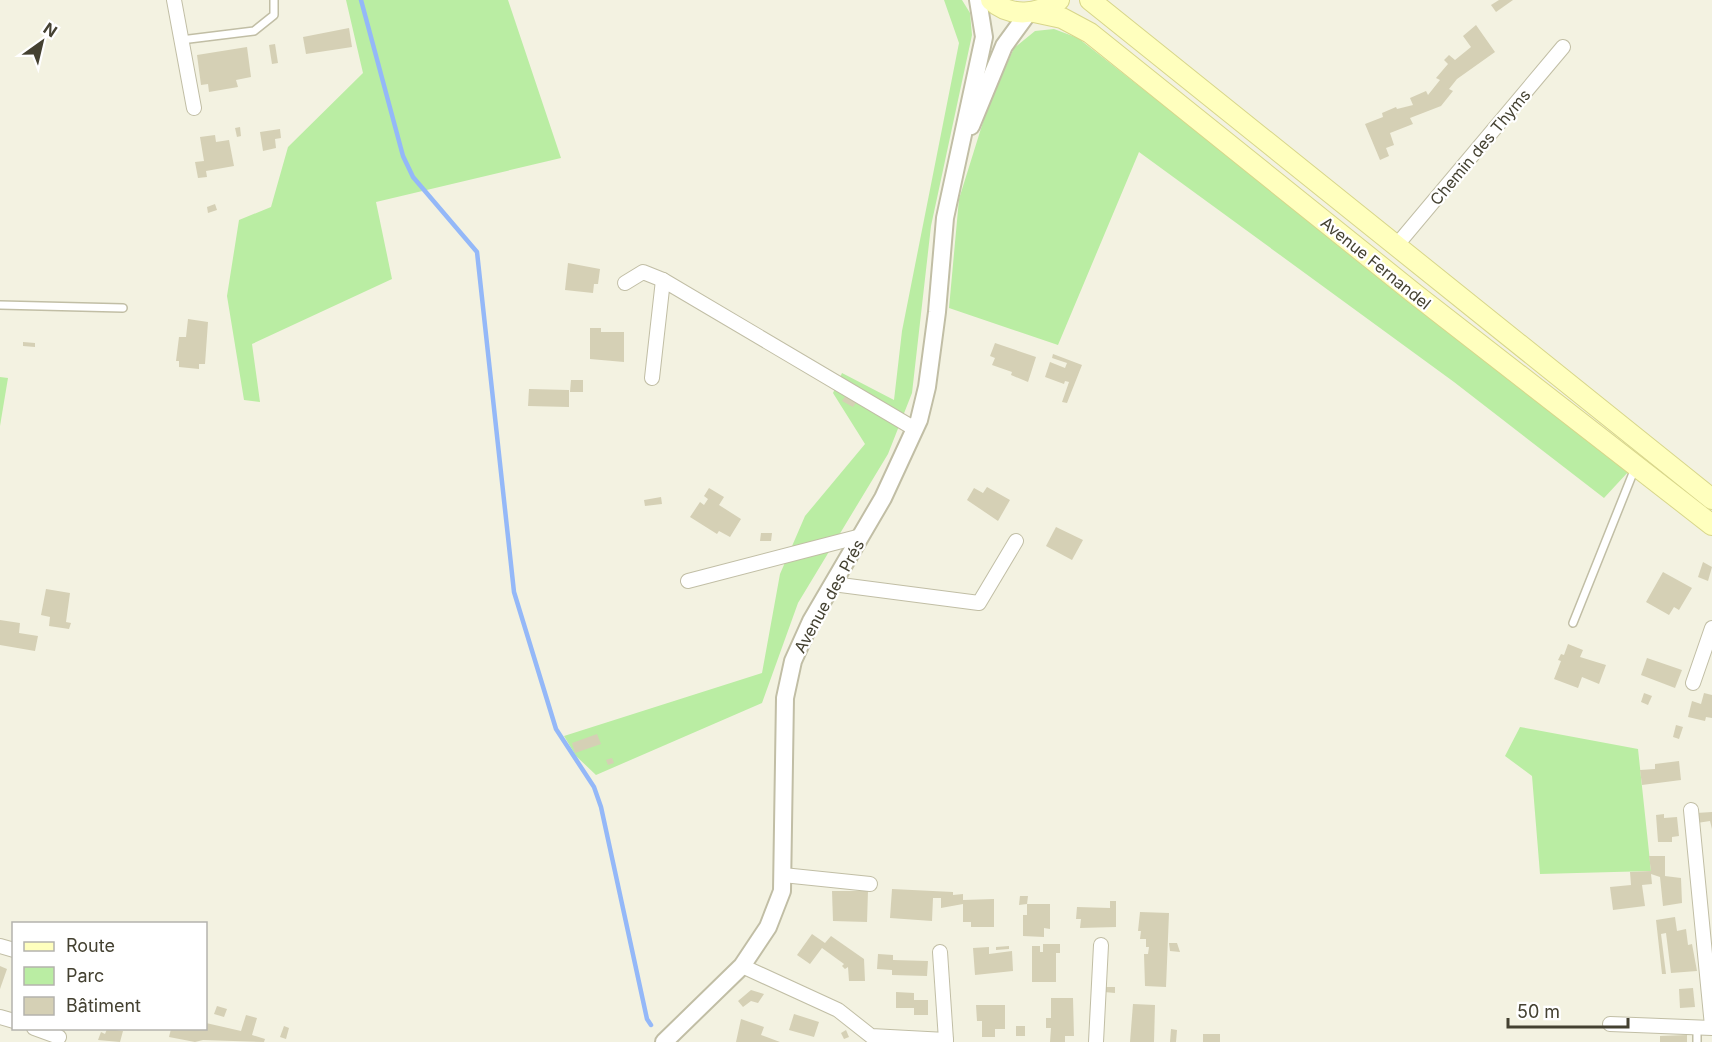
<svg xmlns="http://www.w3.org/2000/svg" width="1712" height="1042" font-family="Inter,sans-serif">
<rect width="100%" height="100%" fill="#f3f2e1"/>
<g fill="#baeda3">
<path d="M 346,0 L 508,0 L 561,158 L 376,202 L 392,279 L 252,344 L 260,402 L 244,400 L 227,296 L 239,220 L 271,207 L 288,147 L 363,73 Z"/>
<path d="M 944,0 L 962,0 L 970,13 L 972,35 L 931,226 L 912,393 L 888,454 L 798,603 L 762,703 L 596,775 L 576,756 L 564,736 L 762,673 L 780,574 L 805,516 L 865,444 L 833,393 L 842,373 L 894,400 L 902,331 L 959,43 Z"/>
<path d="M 1054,29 L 1078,38 L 1629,471 L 1604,498 L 1454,382 L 1139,152 L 1058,345 L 949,308 L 959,199 L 988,106 L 1014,48 L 1035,31 Z"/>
<path d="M 0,377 L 8,378 L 0,426 Z"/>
<path d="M 1520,727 L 1638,749 L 1651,871 L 1540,874 L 1532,776 L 1505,756 Z"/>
</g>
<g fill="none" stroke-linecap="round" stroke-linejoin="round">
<path stroke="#94b8f8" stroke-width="4.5" d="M 361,0 L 403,156 L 413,177 L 477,252 L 514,592 L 556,729 L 594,787 L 601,807 L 647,1019 L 651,1025"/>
</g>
<g fill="#d5d0b5">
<path d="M 1499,0 L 1513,0 L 1496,12 L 1491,5 Z"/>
<path d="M 1476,25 L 1495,52 L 1457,79 L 1449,89 L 1453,91 L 1441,106 L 1410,118 L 1413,124 L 1390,133 L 1394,145 L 1386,148 L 1389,156 L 1380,160 L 1365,124 L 1383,117 L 1382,113 L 1396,107 L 1397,109 L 1413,105 L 1410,98 L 1426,91 L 1428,95 L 1440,80 L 1436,78 L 1448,64 L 1444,60 L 1449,55 L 1455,60 L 1471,47 L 1463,36 Z"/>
<path d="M 349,28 L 352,47 L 306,54 L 303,37 Z"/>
<path d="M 275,44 L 278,63 L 272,64 L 269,45 Z"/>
<path d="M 247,47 L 251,77 L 236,80 L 238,87 L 209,92 L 208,84 L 201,85 L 197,55 Z"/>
<path d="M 240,127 L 241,136 L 237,137 L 235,128 Z"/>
<path d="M 280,129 L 281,138 L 275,139 L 276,148 L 263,151 L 260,132 Z"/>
<path d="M 215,135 L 216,142 L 229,140 L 234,166 L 206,171 L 207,177 L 198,178 L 195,162 L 204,161 L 200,137 Z"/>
<path d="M 215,204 L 217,210 L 208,213 L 207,207 Z"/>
<path d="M 568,263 L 600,269 L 598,284 L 594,284 L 593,293 L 565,290 Z"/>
<path d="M 188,319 L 208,322 L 205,364 L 199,364 L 199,369 L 179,367 L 179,361 L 176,361 L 179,337 L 186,337 Z"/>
<path d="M 590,328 L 601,328 L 601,332 L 624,332 L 624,362 L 590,359 Z"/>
<path d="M 23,342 L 35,343 L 35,347 L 23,346 Z"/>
<path d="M 995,343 L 1036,357 L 1028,382 L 1011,375 L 1012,372 L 992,365 L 995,358 L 990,356 Z"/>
<path d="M 1053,354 L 1082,365 L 1067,403 L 1062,402 L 1069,382 L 1065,381 L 1064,384 L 1045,377 L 1050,362 L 1065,368 L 1067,363 L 1052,358 Z"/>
<path d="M 571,380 L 583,380 L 583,392 L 570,392 Z"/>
<path d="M 529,389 L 569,390 L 569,407 L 528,406 Z"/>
<path d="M 846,395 L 857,401 L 853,407 L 842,401 Z"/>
<path d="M 987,487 L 1010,500 L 998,521 L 967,500 L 974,488 L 983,493 Z"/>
<path d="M 709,488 L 724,497 L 719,505 L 741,519 L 730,537 L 719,531 L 717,534 L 690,517 L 700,502 L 704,505 L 708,499 L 704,496 Z"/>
<path d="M 661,497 L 662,504 L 645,506 L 644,500 Z"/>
<path d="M 1056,527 L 1083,540 L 1072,560 L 1046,546 Z"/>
<path d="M 761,533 L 772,533 L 771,541 L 760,541 Z"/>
<path d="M 1703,562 L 1712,567 L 1708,581 L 1698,577 Z"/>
<path d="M 1663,572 L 1692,588 L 1679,610 L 1674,607 L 1669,615 L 1646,602 Z"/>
<path d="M 46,589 L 70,593 L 66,622 L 71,623 L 69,629 L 49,626 L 50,617 L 41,615 Z"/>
<path d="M 0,620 L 20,623 L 19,633 L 38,636 L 35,651 L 0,645 Z"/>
<path d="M 1568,644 L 1583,650 L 1580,657 L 1606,665 L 1599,684 L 1582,677 L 1578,688 L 1554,679 L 1561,661 L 1558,660 L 1561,654 L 1564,655 Z"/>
<path d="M 1647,658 L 1682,670 L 1675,688 L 1641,675 Z"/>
<path d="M 1644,693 L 1652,696 L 1648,705 L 1641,702 Z"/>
<path d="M 1704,693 L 1712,695 L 1712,718 L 1706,717 L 1705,721 L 1688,717 L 1692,701 L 1701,704 Z"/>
<path d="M 1676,725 L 1683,727 L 1679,739 L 1673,737 Z"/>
<path d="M 597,734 L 601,744 L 575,753 L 572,743 Z"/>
<path d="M 612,758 L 614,763 L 608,765 L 606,760 Z"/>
<path d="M 1679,761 L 1681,780 L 1642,785 L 1640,770 L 1655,769 L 1655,764 Z"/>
<path d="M 1712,812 L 1712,829 L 1710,821 L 1697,823 L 1696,813 Z"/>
<path d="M 1664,814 L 1664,818 L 1677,817 L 1679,836 L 1672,837 L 1672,842 L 1658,842 L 1656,815 Z"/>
<path d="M 1649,856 L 1665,856 L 1665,876 L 1681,878 L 1682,903 L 1663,906 L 1660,877 L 1651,874 L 1652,884 L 1642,885 L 1645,906 L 1613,910 L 1610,887 L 1631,885 L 1630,872 L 1651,871 Z"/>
<path d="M 892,889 L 953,892 L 953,895 L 963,894 L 963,900 L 994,899 L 994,927 L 971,927 L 971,922 L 963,922 L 963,904 L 941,908 L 941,898 L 933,898 L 932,921 L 890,918 Z"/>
<path d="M 832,891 L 868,891 L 867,922 L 833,921 Z"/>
<path d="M 1020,896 L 1028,896 L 1027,904 L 1019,905 Z"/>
<path d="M 1110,901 L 1116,901 L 1116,927 L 1080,928 L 1081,919 L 1076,919 L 1077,907 L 1110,908 Z"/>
<path d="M 1027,904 L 1050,904 L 1050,929 L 1044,928 L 1044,937 L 1023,936 L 1023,915 L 1027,915 Z"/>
<path d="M 1140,912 L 1169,913 L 1166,987 L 1145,986 L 1144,954 L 1148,954 L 1149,947 L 1146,947 L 1146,939 L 1140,939 L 1141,931 L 1138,931 Z"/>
<path d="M 1675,917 L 1677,931 L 1686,929 L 1688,945 L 1692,944 L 1697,971 L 1671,973 L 1666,933 L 1661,934 L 1666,974 L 1662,974 L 1656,920 Z"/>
<path d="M 812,934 L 825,943 L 831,936 L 864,959 L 865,981 L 849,981 L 848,967 L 845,969 L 842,966 L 844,964 L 822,948 L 810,964 L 797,955 Z"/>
<path d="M 1169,943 L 1177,943 L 1180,952 L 1170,951 Z"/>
<path d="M 1043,944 L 1060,944 L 1060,953 L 1056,953 L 1056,982 L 1032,982 L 1032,946 L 1040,946 L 1040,952 L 1043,952 Z"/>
<path d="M 1009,946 L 1009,949 L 996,950 L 996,947 Z"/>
<path d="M 989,947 L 989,954 L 1012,951 L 1013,971 L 975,975 L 973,948 Z"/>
<path d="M 878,954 L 893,955 L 893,960 L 928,961 L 927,976 L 892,975 L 892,970 L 877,969 Z"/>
<path d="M 0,966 L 7,969 L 0,989 Z"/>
<path d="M 1104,987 L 1115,987 L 1115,993 L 1104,992 Z"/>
<path d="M 1693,988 L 1695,1007 L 1680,1008 L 1679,989 Z"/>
<path d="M 751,990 L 764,994 L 758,1003 L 751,1001 L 743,1007 L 738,1001 Z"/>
<path d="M 896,992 L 914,993 L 914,1000 L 928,1000 L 928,1015 L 914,1015 L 914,1008 L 896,1008 Z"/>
<path d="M 1051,998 L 1073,998 L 1074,1036 L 1065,1036 L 1065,1042 L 1050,1042 L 1051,1028 L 1046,1028 L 1046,1018 L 1051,1018 Z"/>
<path d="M 1133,1004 L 1155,1005 L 1154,1042 L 1130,1042 Z"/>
<path d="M 976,1005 L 1005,1005 L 1005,1029 L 995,1029 L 995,1037 L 982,1037 L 982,1021 L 977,1021 Z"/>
<path d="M 217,1006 L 227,1009 L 224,1017 L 214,1014 Z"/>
<path d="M 794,1014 L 819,1022 L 814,1037 L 789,1030 Z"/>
<path d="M 246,1015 L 257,1018 L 252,1035 L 265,1039 L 264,1042 L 203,1040 L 195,1042 L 169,1037 L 171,1029 L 206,1029 L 206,1023 L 241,1031 Z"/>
<path d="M 741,1019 L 764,1027 L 761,1035 L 780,1042 L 736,1042 Z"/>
<path d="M 284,1026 L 289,1028 L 286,1039 L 280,1037 Z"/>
<rect x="1016" y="1026" width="9" height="10"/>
<path d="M 107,1029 L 123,1031 L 120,1042 L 98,1040 L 101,1032 L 105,1034 Z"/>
<path d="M 1171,1029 L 1177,1030 L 1176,1042 L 1170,1042 Z"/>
<path d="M 846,1030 L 849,1037 L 844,1039 L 841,1033 Z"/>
<rect x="1203" y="1034" width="17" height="8"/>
<path d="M 1687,1035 L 1687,1042 L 1660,1042 L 1660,1036 Z"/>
</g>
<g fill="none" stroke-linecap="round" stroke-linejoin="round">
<g stroke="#c1bea5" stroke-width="10">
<g id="service">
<path d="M 181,40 L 254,31 L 274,15 L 274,0"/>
<path d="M 0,305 L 123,308"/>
<path d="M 1573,623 L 1635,468"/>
<path d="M 1697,1027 L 1697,1042"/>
</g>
</g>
<g stroke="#c1bea5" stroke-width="16">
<g id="minor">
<path d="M 174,0 L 194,108"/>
<path d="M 1396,246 L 1563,47"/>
<path d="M 625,283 L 643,272 L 663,280"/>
<path d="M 652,378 L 663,280 L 915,429"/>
<path d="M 688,581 L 861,536"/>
<path d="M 833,584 L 979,603 L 1016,541"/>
<path d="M 1693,683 L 1712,628"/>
<path d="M 1691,810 L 1712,1026"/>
<path d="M 783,875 L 870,884"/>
<path d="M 0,946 L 14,950"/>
<path d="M 940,952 L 946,1040"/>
<path d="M 742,966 L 838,1010 L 871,1036 L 946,1040 L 946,1042"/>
<path d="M 0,1017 L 14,1021"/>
<path d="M 1610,1024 L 1712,1028"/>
<path d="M 34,1028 L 59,1037"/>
<path d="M 1096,1042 L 1101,945"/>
</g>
</g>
<g stroke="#c1bea5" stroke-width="20">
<g id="tertiary">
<path d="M 971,126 L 1004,46 L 1028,13"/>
<path d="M 664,1042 L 742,966 L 768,927 L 782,891 L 785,698 L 793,661 L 811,621 L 883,498 L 919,420 L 927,387 L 937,312 L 945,218 L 984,37 L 978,0"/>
</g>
</g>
<g stroke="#d8d68a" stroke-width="22">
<g id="secondary">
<path d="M 991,0 C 1010,18 1039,15 1059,0"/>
<path d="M 1090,0 L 1712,499"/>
<path d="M 1034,12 L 1062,18 L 1090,33 L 1415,294 L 1712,525"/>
</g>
</g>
<use href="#service" stroke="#fff" stroke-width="7"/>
<use href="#minor" stroke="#fff" stroke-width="14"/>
<use href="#tertiary" stroke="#fff" stroke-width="16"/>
<use href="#secondary" stroke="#ffffbe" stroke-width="20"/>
</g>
<g text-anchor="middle" stroke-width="4.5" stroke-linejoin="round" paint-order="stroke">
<g font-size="16" fill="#444131" stroke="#fff">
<text transform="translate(1480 147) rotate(-50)" y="6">Chemin des Thyms</text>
<text transform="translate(1376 263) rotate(39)" y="6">Avenue Fernandel</text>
<text transform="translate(829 596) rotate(-61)" y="6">Avenue des Prés</text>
</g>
</g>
<rect x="12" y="922" width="195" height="108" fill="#ffffff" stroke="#b4b3ad" stroke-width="1.5"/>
<rect x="24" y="942" width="30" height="9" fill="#ffffbe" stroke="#b4b3ad" stroke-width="1.5"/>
<text x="66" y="952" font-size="18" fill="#444131">Route</text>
<rect x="24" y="967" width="30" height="18" fill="#baeda3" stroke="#b4b3ad" stroke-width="1.5"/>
<text x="66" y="982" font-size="18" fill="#444131">Parc</text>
<rect x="24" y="997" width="30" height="18" fill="#d5d0b5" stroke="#b4b3ad" stroke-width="1.5"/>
<text x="66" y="1012" font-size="18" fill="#444131">Bâtiment</text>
<g transform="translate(42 42) rotate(34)" stroke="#ffffff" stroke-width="4.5" paint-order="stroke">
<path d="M0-4.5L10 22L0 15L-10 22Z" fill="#444131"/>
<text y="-9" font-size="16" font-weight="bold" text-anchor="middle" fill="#444131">N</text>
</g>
<path d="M1508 1018v9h120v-9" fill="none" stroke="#444131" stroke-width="3"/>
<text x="1517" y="1018" font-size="18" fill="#444131" stroke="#ffffff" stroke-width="4.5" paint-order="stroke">50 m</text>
</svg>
